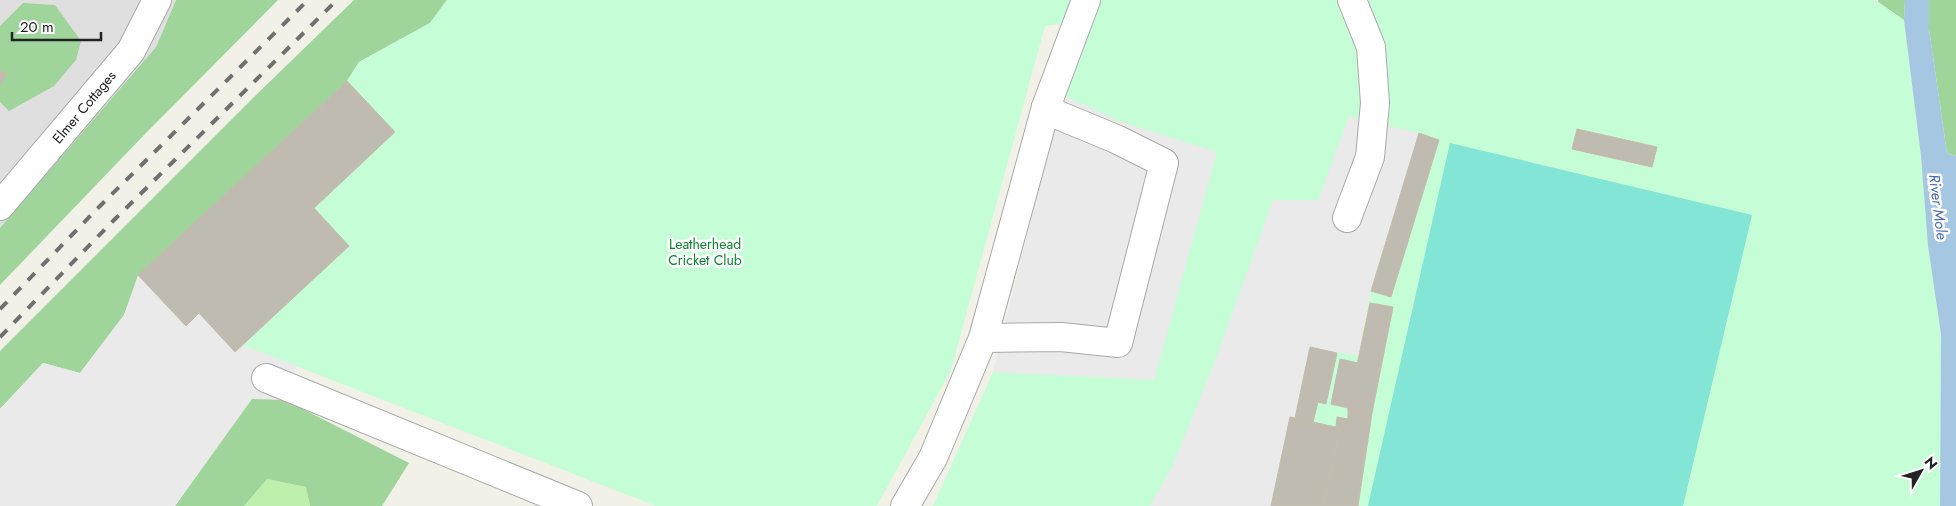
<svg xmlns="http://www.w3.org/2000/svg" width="1956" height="506" font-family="Jost,sans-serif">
<rect width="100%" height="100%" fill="#f2f1e8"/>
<path fill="#e0dfdf" d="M 0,0 L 176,0 L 156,47 L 0,228 Z"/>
<path fill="#beefac" d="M 267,479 L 306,487 L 310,506 L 244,506 Z"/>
<g fill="#9fd49b">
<path d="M 176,0 L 278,0 L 145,134 L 0,285 L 0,228 L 156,47 Z"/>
<path d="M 354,0 L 447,0 L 430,23 L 359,62 L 347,81 L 139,275 L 124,315 L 80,373 L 43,363 L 0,409 L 0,351 L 255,96 Z"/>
<path d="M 1878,0 L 1905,0 L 1904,20 L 1878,2 Z"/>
<path d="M 1929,0 L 1956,0 L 1956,156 L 1947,153 L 1929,29 Z"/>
<path d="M 23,3 L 55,5 L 81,41 L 76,60 L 54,86 L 9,111 L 0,102 L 0,26 Z"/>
<path d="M 252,398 L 285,400 L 409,463 L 382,506 L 310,506 L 306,487 L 267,479 L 244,506 L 175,506 Z"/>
</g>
<path fill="#c5fdd6" d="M 447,0 L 1872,0 L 1878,2 L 1904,20 L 1921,156 L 1928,246 L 1941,334 L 1940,506 L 933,506 L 993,372 L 1058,115 L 1076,22 L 1045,26 L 951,370 L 877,506 L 656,506 L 242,345 L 349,246 L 314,208 L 395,132 L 347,81 L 359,62 L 430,23 Z"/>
<path fill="#82e5d5" d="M 1450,143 L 1752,215 L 1683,506 L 1368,506 Z"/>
<g fill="#eaeaea">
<path d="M 1063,95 L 1119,121 L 1217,152 L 1154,380 L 993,372 Z"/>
<path d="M 1349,116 L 1419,133 L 1371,291 L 1359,356 L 1310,347 L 1295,418 L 1290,417 L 1271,506 L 1150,506 L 1172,467 L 1215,361 L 1273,200 L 1318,200 Z"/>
<path d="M 138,275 L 186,326 L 199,313 L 235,352 L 242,345 L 297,366 L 285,400 L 252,399 L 175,506 L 0,506 L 0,409 L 43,363 L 80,373 L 124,315 Z"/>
</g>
<path fill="#a6c7e2" d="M 1905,0 L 1929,0 L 1929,29 L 1947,153 L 1956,156 L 1956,506 L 1940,506 L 1941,334 L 1928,246 L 1921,156 L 1904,20 Z"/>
<g fill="#c0bbb1" stroke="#c5bca9">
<path d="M 0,70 L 7,75 L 0,85 Z"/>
<path d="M 347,81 L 395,132 L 314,208 L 349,246 L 235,352 L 199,313 L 186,326 L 138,275 Z"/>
<path d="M 1577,129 L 1657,147 L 1652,167 L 1572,149 Z"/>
<path d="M 1419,133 L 1439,140 L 1391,297 L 1371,291 Z"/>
<path d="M 1370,303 L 1393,307 L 1372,413 L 1348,408 Z"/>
<path d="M 1310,347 L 1337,353 L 1326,404 L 1318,402 L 1313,422 L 1295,418 Z"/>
<path d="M 1340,359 L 1358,363 L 1348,408 L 1331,404 Z"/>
<path d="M 1348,408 L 1372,413 L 1358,506 L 1323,506 L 1340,428 L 1336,427 L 1337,417 L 1348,419 Z"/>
<path d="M 1290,417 L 1340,428 L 1323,506 L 1271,506 Z"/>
</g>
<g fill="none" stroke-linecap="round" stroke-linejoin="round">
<g stroke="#a9a9a9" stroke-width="30">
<g id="minor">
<path d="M 0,206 L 131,51 L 157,0"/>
<path d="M 1347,218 L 1370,157 L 1375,103 L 1371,47 L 1352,0"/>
<path d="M 983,338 L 1061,337 L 1118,343 L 1164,163 L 1116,139 L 1058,115 L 1046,107"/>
<path d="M 266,378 L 578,506"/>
<path d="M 905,506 L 933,458 L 983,338 L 1046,107 L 1086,0"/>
</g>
</g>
<use href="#minor" stroke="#fff" stroke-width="28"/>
<g stroke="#707070" stroke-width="4" stroke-dasharray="10 10" stroke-linecap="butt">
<path d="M 0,309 L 99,207 L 308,0"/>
<path d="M 0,337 L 114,220 L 337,0"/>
</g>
</g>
<g text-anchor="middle" stroke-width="5" stroke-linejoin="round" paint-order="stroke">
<g font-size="14" fill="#222" stroke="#fff">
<text transform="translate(84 107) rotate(-50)" y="5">Elmer Cottages</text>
</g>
<g font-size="14" fill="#06852d" stroke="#fff">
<text x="705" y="249">Leatherhead<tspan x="705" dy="16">Cricket Club</tspan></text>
</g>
<g font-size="15" font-style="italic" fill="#4666b9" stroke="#fff">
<text transform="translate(1938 207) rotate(83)" y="5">River Mole</text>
</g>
</g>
<g transform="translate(1921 471) rotate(51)" stroke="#ffffff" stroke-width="4" paint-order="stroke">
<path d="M0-4L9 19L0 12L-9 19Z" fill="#222222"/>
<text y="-8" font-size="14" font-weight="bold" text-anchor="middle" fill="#222222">N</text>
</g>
<path d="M12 32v8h89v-8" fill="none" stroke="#222222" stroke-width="2.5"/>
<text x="20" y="32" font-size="15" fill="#222222" stroke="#ffffff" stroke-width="4" paint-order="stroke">20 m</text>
</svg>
